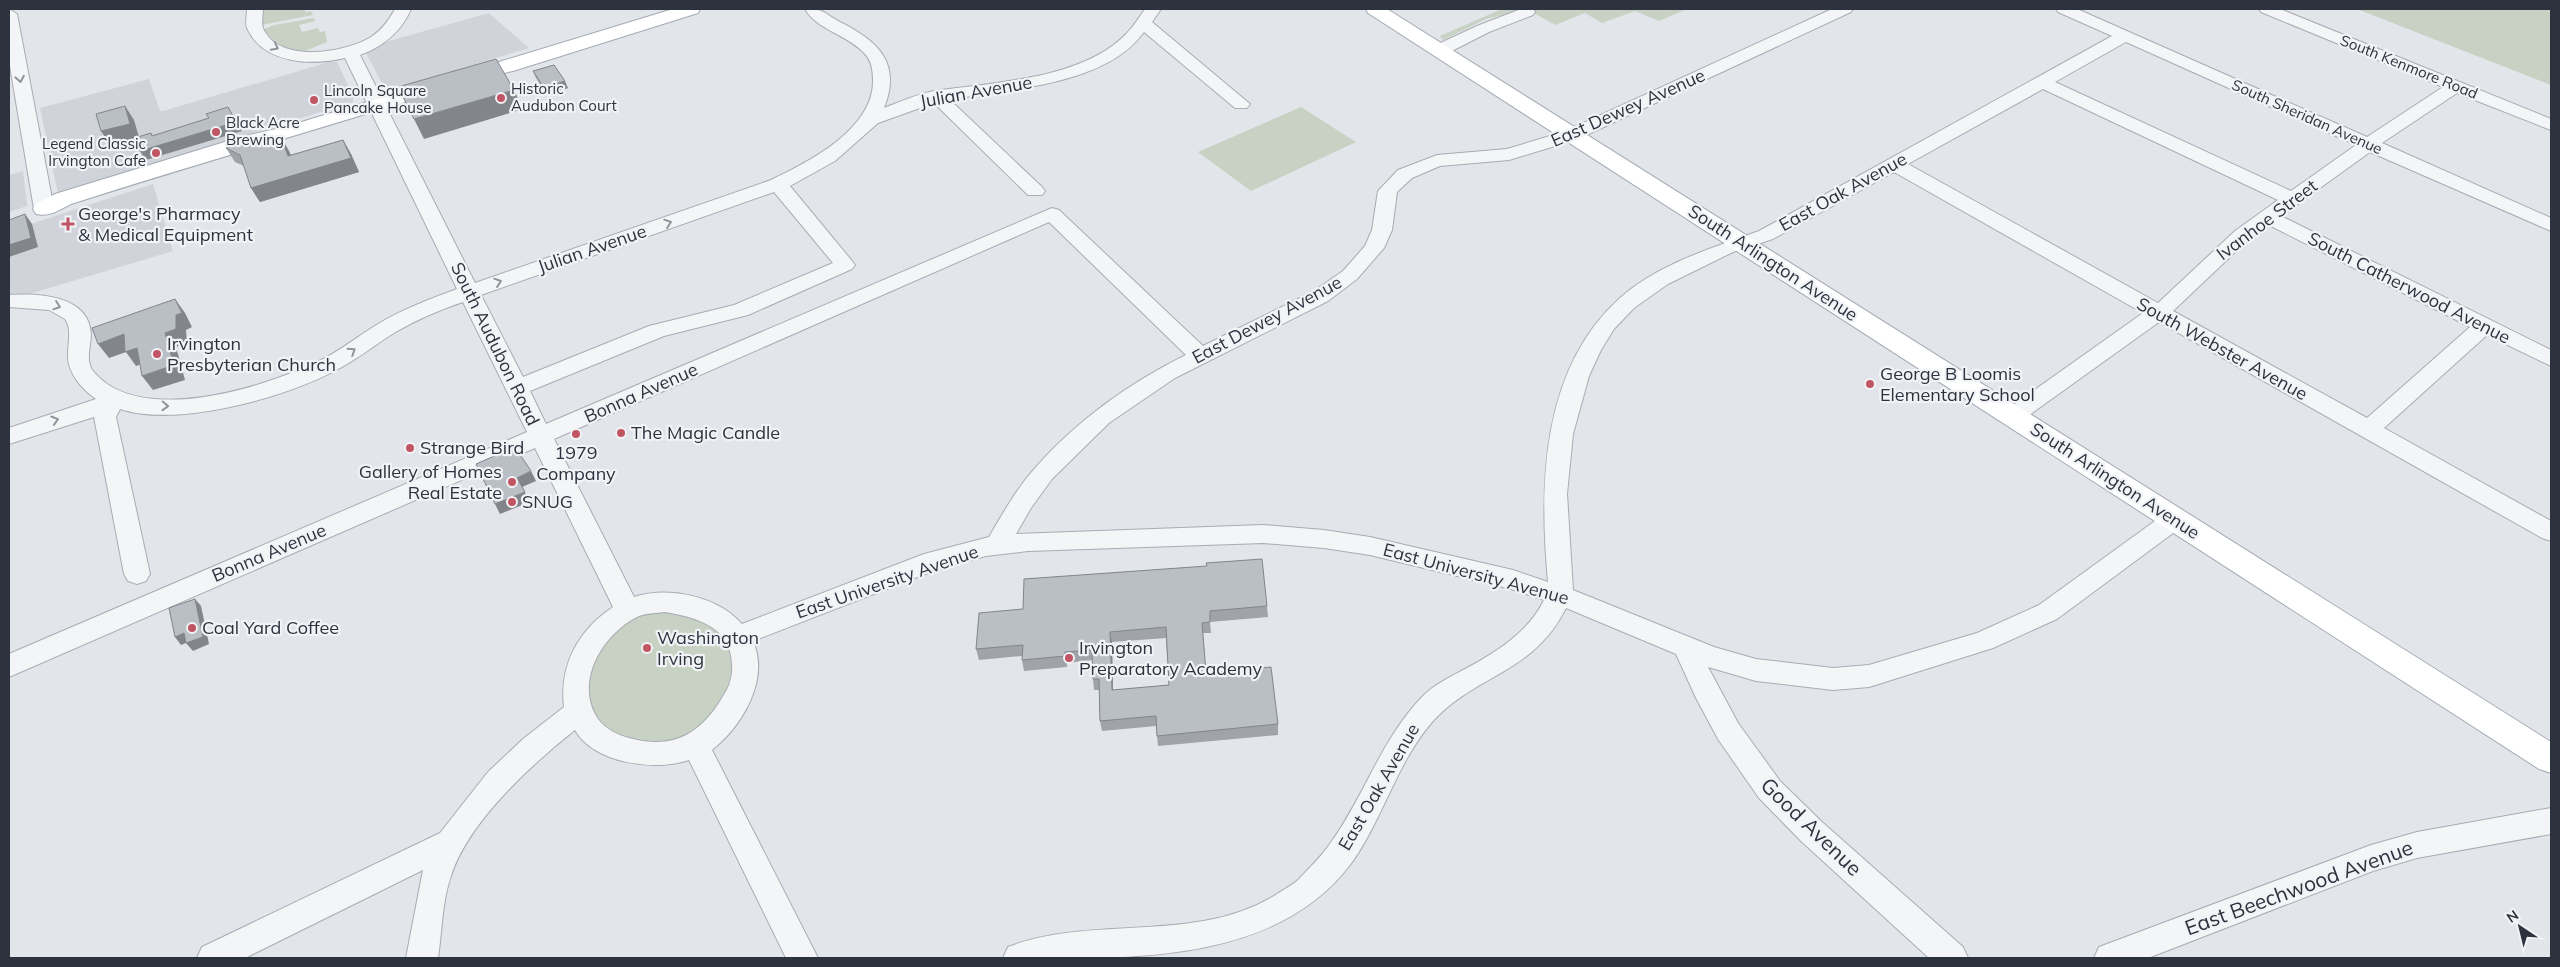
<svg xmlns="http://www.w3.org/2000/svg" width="2560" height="967" font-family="Mulish,sans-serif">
<rect width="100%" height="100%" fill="#e2e5e9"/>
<g fill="#d0d4da">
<path d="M 489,13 L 529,48 L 386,91 L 366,53 L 389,41 Z"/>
<path d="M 329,62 L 337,62 L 353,96 L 353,102 L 58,194 L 40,108 L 149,79 L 160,111 L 163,111 Z"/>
<path d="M 23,171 L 27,206 L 9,212 L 9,175 Z"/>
<path d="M 153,184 L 173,251 L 19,297 L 9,298 L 9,231 Z"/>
</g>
<g fill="#c7d2c4">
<path d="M 262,9 L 304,9 L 306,12 L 311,11 L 313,15 L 261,25 L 259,18 Z"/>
<path d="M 1502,9 L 1687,9 L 1659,21 L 1635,11 L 1602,23 L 1585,13 L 1555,25 L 1527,9 L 1486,19 L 1443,40 L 1440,36 Z"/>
<path d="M 2357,9 L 2551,9 L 2551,85 Z"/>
<path d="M 314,18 L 315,21 L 299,25 L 302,32 L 318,28 L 320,32 L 325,31 L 327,42 L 302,52 L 283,47 L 262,30 L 274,25 Z"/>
<path d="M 1301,107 L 1356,142 L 1251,191 L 1198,152 Z"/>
<path d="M 649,611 C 659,612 670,611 680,613 C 709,617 738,642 734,673 C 733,686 727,699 724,711 L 670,747 L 614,736 L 597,720 L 587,704 L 592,658 L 617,625 Z"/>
</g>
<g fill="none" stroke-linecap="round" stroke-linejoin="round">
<g stroke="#a8acb3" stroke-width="2">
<g id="minor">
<path d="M 9,9 L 17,14 L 54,209 L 51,213 L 37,213 L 34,209 L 9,60 Z"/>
<path d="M 247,9 L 263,9 C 263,14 261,23 263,28 C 278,64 345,53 371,37 C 382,30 389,20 395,9 L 411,9 C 401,32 384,46 360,55 L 475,283 L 771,180 C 809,162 874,129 873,80 C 873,69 871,59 863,52 C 846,34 817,30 805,9 C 826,9 823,13 840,22 C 878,41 902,63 884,108 C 899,102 918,94 934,91 C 991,83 1085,79 1127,33 C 1134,26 1139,17 1145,9 L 1161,9 L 1152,22 L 1250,104 L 1247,108 L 1235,108 L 1144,32 C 1105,86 1010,88 950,100 L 1042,187 L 1045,191 L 1042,195 L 1028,195 L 934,103 L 878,123 L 835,161 L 790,186 L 852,261 L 855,265 L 852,269 L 748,315 L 664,336 L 530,391 L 546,424 L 1052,208 L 1059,210 L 1203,346 L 1314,291 L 1343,271 L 1365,246 L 1372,230 L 1378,191 L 1398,170 L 1437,155 L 1507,149 L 1566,131 L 1832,9 L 1853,9 L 1851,12 L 1578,139 L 1509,160 L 1440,166 L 1412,178 L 1397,192 L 1392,230 L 1384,248 L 1357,279 L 1328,301 L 1175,378 L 1109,423 L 1052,479 L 1031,508 L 1016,534 L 1263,525 L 1324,530 L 1370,537 L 1513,570 L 1548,582 C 1539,485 1541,369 1620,298 C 1658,264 1712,248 1759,231 L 2112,36 L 2058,12 L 2056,9 L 2077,9 L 2367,137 L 2443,87 L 2261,12 L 2259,9 L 2280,9 L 2551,119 L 2551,130 L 2457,93 L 2382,143 L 2551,218 L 2551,231 L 2370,152 L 2281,216 L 2551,350 L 2551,366 L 2487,335 L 2384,428 L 2551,521 L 2551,541 L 2542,538 L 2159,322 L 2021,421 L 2013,424 L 2005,421 L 2002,416 L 2005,411 L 2143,313 L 1894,172 L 1773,239 L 1733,252 L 1668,284 L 1634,308 L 1614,329 L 1601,350 L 1589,376 L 1573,434 L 1567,494 L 1573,590 L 1714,647 L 1756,659 L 1833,668 L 1869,665 L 1977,633 L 2039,605 L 2166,513 L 2175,510 L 2184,513 L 2187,519 L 2184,525 L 2057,619 L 1993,648 L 1869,687 L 1833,690 L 1756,681 L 1708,667 L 1738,723 L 1780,781 L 1822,822 L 1963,947 L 1968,958 L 1929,958 L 1801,841 L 1759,798 L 1718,739 L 1696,698 L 1676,654 L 1566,608 C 1533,674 1476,674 1433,721 C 1396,763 1383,820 1350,865 C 1272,967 1121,958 1003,958 L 1008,947 C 1093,914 1197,945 1277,894 C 1284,889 1293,885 1299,879 C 1309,868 1321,857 1329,845 C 1364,798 1380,741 1421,698 C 1433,685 1450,677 1465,669 C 1495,653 1529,632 1544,600 L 1511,589 L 1370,555 L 1324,548 L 1263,543 L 1028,551 L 986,556 L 938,569 L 753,641 C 770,680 742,726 712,750 L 818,958 L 786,958 L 689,760 C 655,772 593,763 575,730 C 532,764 468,822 451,876 C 442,901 442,932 438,958 L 406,958 L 423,870 L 245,958 L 197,958 L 202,947 L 440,833 L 488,772 L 523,739 L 564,707 C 559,666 578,630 613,607 L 535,448 L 9,677 L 9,654 L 527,432 L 463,302 C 439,310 416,320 394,333 C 376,344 359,358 340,368 C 289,397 177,428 120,409 L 116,417 L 150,574 L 146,581 L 137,584 L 128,581 L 124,574 L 94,417 L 9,444 L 9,428 L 96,399 C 82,389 67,373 68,354 C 68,342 72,329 65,319 L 49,310 L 9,307 L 9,295 C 38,293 89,295 91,334 C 91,346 85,361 93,371 C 139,427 262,388 317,362 C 339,352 358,336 378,324 C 403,309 430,299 457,289 L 345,58 C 312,66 263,64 247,28 C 245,23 247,15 247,9 ZM 2126,42 L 2356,145 L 2291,191 L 2055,82 ZM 2043,89 L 2278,200 L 2235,231 L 2158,303 L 1908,164 ZM 774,192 L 833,263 L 734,305 L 649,326 L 523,377 L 481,295 ZM 1049,222 L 1186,355 C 1129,383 1078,420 1036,467 C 1017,488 1003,513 989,537 L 924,554 L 742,624 C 717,596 669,586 634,597 L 554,439 ZM 2269,225 L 2470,327 L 2367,418 L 2173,311 L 2249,239 ZM 665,612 C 696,617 731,627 732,664 C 733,674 730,685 725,693 C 703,732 675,751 629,738 C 618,735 605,729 598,719 C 573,682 603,633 639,616 C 647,613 657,613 665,612 Z"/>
<path d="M 1521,9 L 1533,9 L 1535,12 L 1533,15 L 1489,32 L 1446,54 L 1434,54 L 1432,50 L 1434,46 L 1477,26 Z"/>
<path d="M 2551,808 L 2551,834 L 2417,858 L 2373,871 L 2148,958 L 2094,958 L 2099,947 L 2371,845 L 2417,832 Z"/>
</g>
</g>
<g stroke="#a3a9b3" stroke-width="2">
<g id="major">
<path d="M 673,9 L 700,9 L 698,13 L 513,71 L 485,77 C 347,121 209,160 71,204 C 59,210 50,217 36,214 L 33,209 L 36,204 L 55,194 L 241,137 L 285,127 Z"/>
<path d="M 1366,9 L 1387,9 L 2551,742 L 2551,773 L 2539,769 L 1368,13 Z"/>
</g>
</g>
<use href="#minor" fill="#f4f5f7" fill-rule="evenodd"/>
<use href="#major" fill="#fff" fill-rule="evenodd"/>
</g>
<g fill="#a0a3a9" fill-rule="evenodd">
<path d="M 533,71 L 568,88 L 547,95 L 536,78 Z"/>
<path d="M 281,137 L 291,155 L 343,140 L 351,154 L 359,172 L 260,202 L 251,188 L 244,166 L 235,162 L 226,148 L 249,146 Z"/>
<path d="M 1267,606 L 1268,617 L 1210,622 L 1211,633 L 1203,633 L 1206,673 L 1278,724 L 1278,735 L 1158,746 L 1156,726 L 1102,731 L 1100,721 L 1099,690 L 1094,690 L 1093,679 L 1093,660 L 1067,663 L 1067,667 L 1024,671 L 1022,660 L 1022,656 L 979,660 L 976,649 L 1023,609 ZM 1166,638 L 1169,685 L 1113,690 L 1112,642 Z"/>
</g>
<g fill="#82858a">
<path d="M 565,81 L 568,88 L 547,95 L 544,88 Z"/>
<path d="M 514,90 L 523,109 L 424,139 L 414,119 Z"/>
<path d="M 125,106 L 134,120 L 139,137 L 110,145 L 101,131 Z"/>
<path d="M 228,107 L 242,131 L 146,160 L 140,151 L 236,122 Z"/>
<path d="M 281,137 L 289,151 L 296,170 L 288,156 Z"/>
<path d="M 343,140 L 351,154 L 359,172 L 260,202 L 251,188 Z"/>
<path d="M 25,214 L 32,224 L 38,247 L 9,257 L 9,245 Z"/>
<path d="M 175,299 L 185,313 L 192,327 L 186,330 L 187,344 L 176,347 L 185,380 L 153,390 L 142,376 L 165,333 L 176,315 Z"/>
<path d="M 124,334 L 137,348 L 148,362 L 136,366 L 126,352 L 109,358 L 98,344 Z"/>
<path d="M 531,471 L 536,481 L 522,487 L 530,502 L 500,514 L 495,504 L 517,478 Z"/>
<path d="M 195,599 L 201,606 L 209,644 L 193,651 L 186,643 Z"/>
<path d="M 1110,632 L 1112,642 L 1113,700 L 1112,690 Z"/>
<path d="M 184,633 L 191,641 L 181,645 L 175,637 Z"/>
</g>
<g fill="#babec5" stroke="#82858a" fill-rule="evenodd">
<path d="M 496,59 L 514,90 L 414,119 L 398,87 Z"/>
<path d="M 554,65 L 565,81 L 544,88 L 533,71 Z"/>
<path d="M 125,106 L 130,124 L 101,131 L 96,114 Z"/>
<path d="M 228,107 L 236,122 L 140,151 L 135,138 L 151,133 L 152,136 L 209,118 L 206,114 Z"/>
<path d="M 281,137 L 288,156 L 343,140 L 351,158 L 251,188 L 240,155 L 226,148 L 246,142 L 249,146 Z"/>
<path d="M 25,214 L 31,238 L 9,245 L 9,220 Z"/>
<path d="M 175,299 L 182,313 L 176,315 L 176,329 L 165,333 L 174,365 L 142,376 L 137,348 L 125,352 L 124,334 L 98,344 L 92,328 Z"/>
<path d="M 515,447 L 531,471 L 517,478 L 525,492 L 495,504 L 476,464 Z"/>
<path d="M 1262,559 L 1267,606 L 1210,611 L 1210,622 L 1202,623 L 1206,673 L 1271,667 L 1278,724 L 1157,736 L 1156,716 L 1100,721 L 1099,679 L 1093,679 L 1092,650 L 1065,652 L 1065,656 L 1022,660 L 1023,645 L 976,649 L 979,613 L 1023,609 L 1024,579 L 1207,566 L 1206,563 ZM 1166,627 L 1169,685 L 1112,690 L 1110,632 Z"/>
<path d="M 195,599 L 203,637 L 186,643 L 184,633 L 175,637 L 169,608 Z"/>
</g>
<defs><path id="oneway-chevron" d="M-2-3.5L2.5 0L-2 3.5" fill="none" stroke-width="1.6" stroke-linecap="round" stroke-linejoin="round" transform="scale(1.25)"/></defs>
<g stroke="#90949b">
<use href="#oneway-chevron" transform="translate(275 47) rotate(27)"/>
<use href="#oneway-chevron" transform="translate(20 79) rotate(80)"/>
<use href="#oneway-chevron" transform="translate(668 223) rotate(-19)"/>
<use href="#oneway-chevron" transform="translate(498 282) rotate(-19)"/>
<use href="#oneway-chevron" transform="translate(57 306) rotate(19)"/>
<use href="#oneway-chevron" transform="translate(352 351) rotate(-33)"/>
<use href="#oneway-chevron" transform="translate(165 406) rotate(2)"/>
<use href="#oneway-chevron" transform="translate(55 420) rotate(-17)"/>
</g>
<g fill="#c05564" stroke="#f1f3f6" stroke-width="2">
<circle cx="501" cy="98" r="5"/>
<circle cx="314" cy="100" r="5"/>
<circle cx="216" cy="132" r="5"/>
<circle cx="156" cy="153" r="5"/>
<path d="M65.5 216.5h5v5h5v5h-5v5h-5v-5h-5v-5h5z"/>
<circle cx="157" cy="354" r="5"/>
<circle cx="1870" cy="384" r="5"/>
<circle cx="621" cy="433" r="5"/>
<circle cx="576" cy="434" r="5"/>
<circle cx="410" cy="448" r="5"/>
<circle cx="512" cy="482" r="5"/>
<circle cx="512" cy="502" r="5"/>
<circle cx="192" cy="628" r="5"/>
<circle cx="647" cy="648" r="5"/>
<circle cx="1069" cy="658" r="5"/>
</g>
<g text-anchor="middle" stroke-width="4.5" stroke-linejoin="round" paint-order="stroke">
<g font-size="15" fill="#2c333f" stroke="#f1f3f6">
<text transform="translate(2409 67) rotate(22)" y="5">South Kenmore Road</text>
<text transform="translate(2307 117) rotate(24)" y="5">South Sheridan Avenue</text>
</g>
<g font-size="15" fill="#2c333f" stroke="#f1f3f6" text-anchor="start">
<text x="511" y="94">Historic<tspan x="511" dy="17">Audubon Court</tspan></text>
<text x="324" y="96">Lincoln Square<tspan x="324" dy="17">Pancake House</tspan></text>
<text x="226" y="128">Black Acre<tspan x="226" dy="17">Brewing</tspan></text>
<text x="146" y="149" text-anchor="end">Legend Classic<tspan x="146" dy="17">Irvington Cafe</tspan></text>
</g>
<g font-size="18" fill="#2c333f" stroke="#f1f3f6">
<text transform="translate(976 92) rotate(-10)" y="6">Julian Avenue</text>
<text transform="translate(1628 108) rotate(-24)" y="6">East Dewey Avenue</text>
<text transform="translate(1843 192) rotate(-29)" y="6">East Oak Avenue</text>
<text transform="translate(2267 220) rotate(-37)" y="6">Ivanhoe Street</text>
<text transform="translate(592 249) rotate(-19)" y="6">Julian Avenue</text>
<text transform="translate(1773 263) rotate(33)" y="6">South Arlington Avenue</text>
<text transform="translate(2409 288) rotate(27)" y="6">South Catherwood Avenue</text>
<text transform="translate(1267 320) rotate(-28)" y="6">East Dewey Avenue</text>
<text transform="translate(495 344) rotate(64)" y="6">South Audubon Road</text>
<text transform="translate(2222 349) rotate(29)" y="6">South Webster Avenue</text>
<text transform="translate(641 393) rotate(-24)" y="6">Bonna Avenue</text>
<text transform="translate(2115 481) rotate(33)" y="6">South Arlington Avenue</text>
<text transform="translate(269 553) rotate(-23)" y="6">Bonna Avenue</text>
<text transform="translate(1476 574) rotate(15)" y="6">East University Avenue</text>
<text transform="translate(887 582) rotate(-19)" y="6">East University Avenue</text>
<text transform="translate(1379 787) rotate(-60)" y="6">East Oak Avenue</text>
</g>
<g font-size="18" fill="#2c333f" stroke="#f1f3f6" text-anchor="start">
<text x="78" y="220">George's Pharmacy<tspan x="78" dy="21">&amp; Medical Equipment</tspan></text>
<text x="167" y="350">Irvington<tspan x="167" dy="21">Presbyterian Church</tspan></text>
<text x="1880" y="380">George B Loomis<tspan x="1880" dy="21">Elementary School</tspan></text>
<text x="631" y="439">The Magic Candle</text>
<text x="420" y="454">Strange Bird</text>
<text x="576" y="459" text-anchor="middle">1979<tspan x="576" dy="21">Company</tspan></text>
<text x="502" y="478" text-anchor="end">Gallery of Homes<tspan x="502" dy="21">Real Estate</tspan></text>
<text x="522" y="508">SNUG</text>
<text x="202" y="634">Coal Yard Coffee</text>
<text x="657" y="644">Washington<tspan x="657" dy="21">Irving</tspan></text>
<text x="1079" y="654">Irvington<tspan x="1079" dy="21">Preparatory Academy</tspan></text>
</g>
<g font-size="21" fill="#2c333f" stroke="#f1f3f6">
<text transform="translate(1811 827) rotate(44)" y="7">Good Avenue</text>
<text transform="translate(2299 888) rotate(-20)" y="7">East Beechwood Avenue</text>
</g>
</g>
<rect width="2560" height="967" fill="none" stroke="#2c333f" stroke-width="20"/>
<g transform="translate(2520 927) rotate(325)" stroke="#f1f3f6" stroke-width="4" paint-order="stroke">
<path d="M0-4L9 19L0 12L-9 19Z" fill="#2c333f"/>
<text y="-8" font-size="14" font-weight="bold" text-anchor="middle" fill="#2c333f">N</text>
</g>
</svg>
